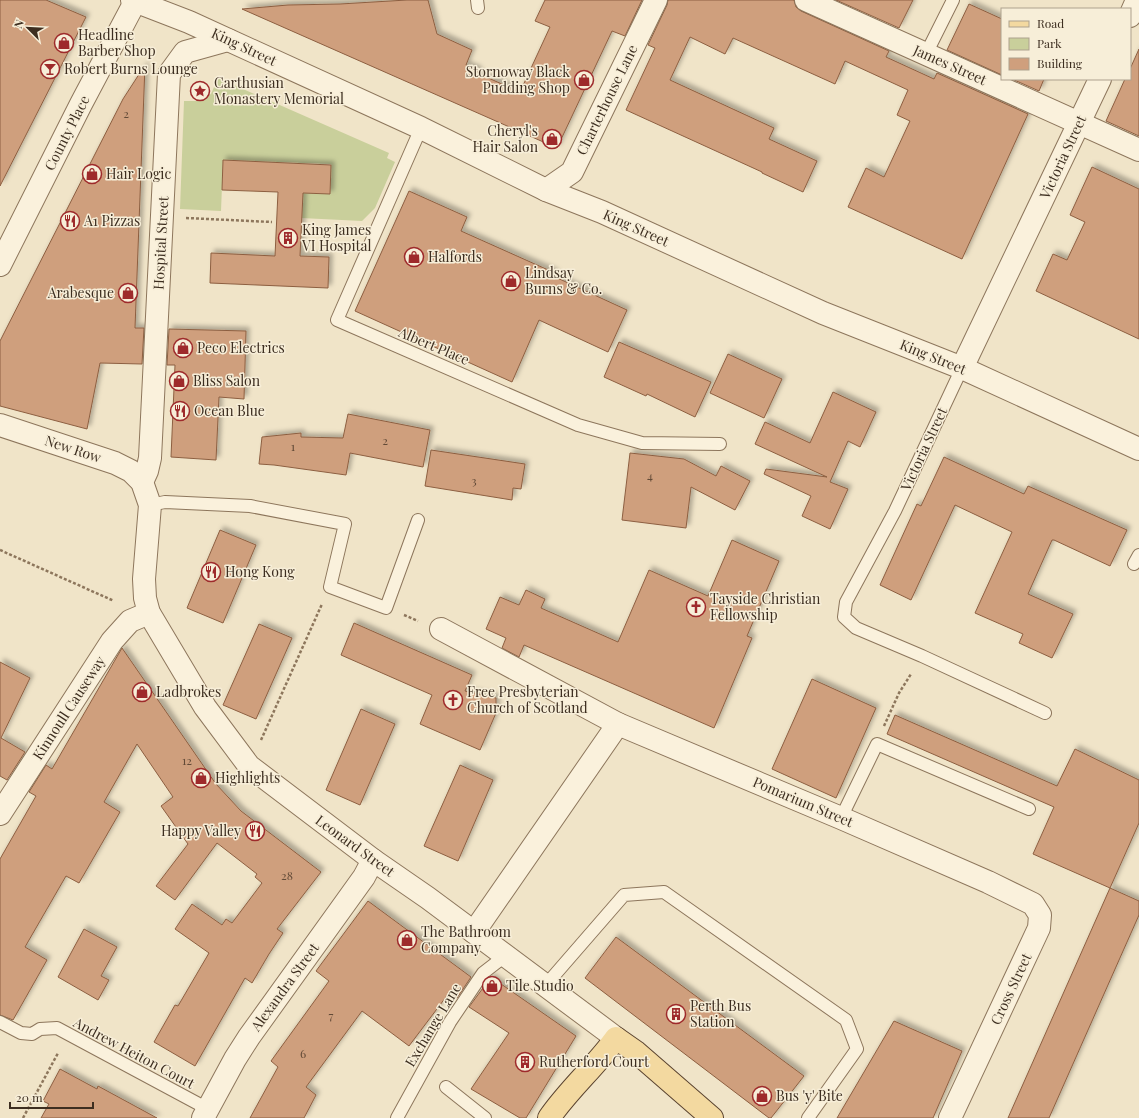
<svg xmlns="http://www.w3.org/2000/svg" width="1139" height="1118" font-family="'Playfair Display',serif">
<defs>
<filter id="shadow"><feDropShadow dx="3.5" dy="-3.5" stdDeviation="2" flood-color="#0004"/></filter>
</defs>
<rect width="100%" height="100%" fill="#f0e4c8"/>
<path fill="#c9cf9b" d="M 218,78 L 389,153 L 387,158 L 395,162 L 375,208 L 362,221 L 301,218 L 303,193 L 329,193 L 331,164 L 223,160 L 221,211 L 180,209 L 184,101 L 198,101 L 211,94 Z"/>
<g fill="#cf9f7d" stroke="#8d5f41" filter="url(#shadow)">
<path d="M 0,0 L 46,0 L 86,17 L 0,186 Z"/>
<path d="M 407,0 L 428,0 L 437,34 L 472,50 L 466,65 L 478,70 L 477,73 L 520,92 L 550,27 L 535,21 L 545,0 L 642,0 L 625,36 L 612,31 L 557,148 L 242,9 L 288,5 L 340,4 Z"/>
<path d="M 668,0 L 794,0 L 796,7 L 801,11 L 889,51 L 886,57 L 934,79 L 937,73 L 1028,114 L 962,259 L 848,207 L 866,168 L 884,177 L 910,121 L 897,115 L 908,90 L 845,61 L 835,84 L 733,38 L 725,54 L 690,37 L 670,80 L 774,128 L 769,139 L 817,161 L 803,192 L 762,173 L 762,172 L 626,110 L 655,48 L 648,45 L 667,5 Z"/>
<path d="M 836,0 L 913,0 L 899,28 Z"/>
<path d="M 969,4 L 1002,19 L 1002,75 L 947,50 Z"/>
<path d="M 1139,49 L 1139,136 L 1106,121 L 1125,79 L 1130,79 L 1130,69 Z"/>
<path d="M 145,65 L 135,328 L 144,328 L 142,364 L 100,363 L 87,429 L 0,406 L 0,341 L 123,99 Z"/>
<path d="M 1012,79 L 1044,79 L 1039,91 Z"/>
<path d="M 223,160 L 331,165 L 330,194 L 303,193 L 300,256 L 329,257 L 328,288 L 210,283 L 211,253 L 275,256 L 278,192 L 222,190 Z"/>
<path d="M 1092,167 L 1139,189 L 1139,339 L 1036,291 L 1053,254 L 1067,260 L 1085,222 L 1070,215 Z"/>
<path d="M 409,191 L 467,217 L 461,231 L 555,273 L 553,276 L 627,310 L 608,352 L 539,320 L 512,382 L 355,311 Z"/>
<path d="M 169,329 L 246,331 L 244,399 L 219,397 L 216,460 L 171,457 L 175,365 L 167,365 Z"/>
<path d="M 619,342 L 711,382 L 695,417 L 647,394 L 646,396 L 604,377 Z"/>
<path d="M 728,354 L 782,379 L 764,418 L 710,393 Z"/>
<path d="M 833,392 L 876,412 L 860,447 L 848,441 L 830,482 L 848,489 L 830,529 L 802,516 L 811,496 L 764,474 L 766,469 L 827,477 L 755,444 L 765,422 L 810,443 Z"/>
<path d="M 348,414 L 430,430 L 423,467 L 350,453 L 346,475 L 274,465 L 259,464 L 262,437 L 301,433 L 301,437 L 343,438 Z"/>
<path d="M 431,450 L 525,464 L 521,489 L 513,488 L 512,500 L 425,486 Z"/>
<path d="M 630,453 L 684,459 L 716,476 L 721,466 L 750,481 L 735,510 L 691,487 L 686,528 L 622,520 Z"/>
<path d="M 944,457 L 1024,494 L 1028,486 L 1127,530 L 1110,566 L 1054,540 L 1052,540 L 1028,594 L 1073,614 L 1052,658 L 1019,643 L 1023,634 L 975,613 L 1012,532 L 955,505 L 911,600 L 880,585 L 917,504 L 921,506 Z"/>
<path d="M 220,530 L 256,545 L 223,623 L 187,608 Z"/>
<path d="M 732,540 L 779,561 L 747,636 L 752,638 L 714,728 L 524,645 L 519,657 L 502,648 L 506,638 L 486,629 L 500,597 L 519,605 L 526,590 L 545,599 L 541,608 L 618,642 L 649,570 L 708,596 Z"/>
<path d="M 354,623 L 472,675 L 465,691 L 496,698 L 496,713 L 480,750 L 420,724 L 432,695 L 341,655 Z"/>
<path d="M 259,624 L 292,638 L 256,719 L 223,705 Z"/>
<path d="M 122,648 L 216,784 L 241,811 L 321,872 L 277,929 L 283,933 L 269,954 L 252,983 L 245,978 L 195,1066 L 154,1042 L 175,1005 L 178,1006 L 209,953 L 175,929 L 192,904 L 222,925 L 226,919 L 232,923 L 262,883 L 255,877 L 257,874 L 217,843 L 175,900 L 156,886 L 188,844 L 161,806 L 173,797 L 137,744 L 104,802 L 120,812 L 79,883 L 66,876 L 25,947 L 47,960 L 13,1020 L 0,1015 L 0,859 L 36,796 L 29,792 L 46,765 L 52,769 Z"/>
<path d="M 0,662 L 30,678 L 1,738 L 25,752 L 7,780 L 0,776 Z"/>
<path d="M 812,679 L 876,708 L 836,798 L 772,769 Z"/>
<path d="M 361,709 L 395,724 L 360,805 L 326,790 Z"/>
<path d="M 895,715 L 1057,786 L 1075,749 L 1139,780 L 1139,823 L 1110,888 L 1033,854 L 1054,807 L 887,734 Z"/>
<path d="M 460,765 L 493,780 L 458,861 L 424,846 Z"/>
<path d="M 1110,888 L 1139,901 L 1139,915 L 1049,1118 L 1008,1118 Z"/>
<path d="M 368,901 L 471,977 L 457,998 L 449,993 L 409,1046 L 362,1011 L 306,1087 L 316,1095 L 304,1118 L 250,1118 L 278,1067 L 271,1061 L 329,981 L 316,971 Z"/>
<path d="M 84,929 L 117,947 L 101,976 L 109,980 L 98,1000 L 58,977 Z"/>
<path d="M 616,937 L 804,1076 L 771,1118 L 769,1118 L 585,978 Z"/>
<path d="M 491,977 L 576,1036 L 526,1118 L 520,1118 L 471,1089 L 509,1033 L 469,1007 Z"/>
<path d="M 894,1021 L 962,1051 L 933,1118 L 837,1118 Z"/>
<path d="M 60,1069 L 97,1089 L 98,1086 L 157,1118 L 41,1118 L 49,1104 L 43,1101 Z"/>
</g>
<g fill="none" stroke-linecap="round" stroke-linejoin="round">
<g stroke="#8d765c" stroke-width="14">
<g id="service">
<path d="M 477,0 L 478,8"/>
<path d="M 926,54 L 953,0"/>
<path d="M 421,128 L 337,320 L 578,425 L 642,443 L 720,444"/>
<path d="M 962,368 L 895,511 L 846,602 L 844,617 L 856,628 L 922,656 L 1045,713"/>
<path d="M 150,505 L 165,502 L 250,506 L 345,524 L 330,587 L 386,608 L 418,520"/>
<path d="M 1134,564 L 1139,555"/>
<path d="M 841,818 L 877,744 L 1029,809"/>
<path d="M 545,986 L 624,895 L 664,892 L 846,1020 L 857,1049 L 808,1118"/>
<path d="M 0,1022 L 21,1033 L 32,1034 L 40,1029 L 57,1028 L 208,1109"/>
<path d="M 446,1087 L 485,1118"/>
<path d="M 397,1118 L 450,1022 L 483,973 L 505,956"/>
</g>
</g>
<g stroke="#8d765c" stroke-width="24">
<g id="minor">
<path d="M 132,0 L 189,22 L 421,128 L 546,190 L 602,212 L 823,313 L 962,368 L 1139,449"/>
<path d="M 806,0 L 1139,150"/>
<path d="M 1130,16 L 1137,0"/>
<path d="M 546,190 L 572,172 L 656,0"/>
<path d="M 0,265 L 81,104 L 136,0"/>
<path d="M 962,368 L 1100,79"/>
<path d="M 0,425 L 115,463 L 131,471 L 142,482 L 150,505 L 144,579 L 145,598 L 149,613 L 205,707 L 249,766 L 373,860 L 428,898 L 616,1038"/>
<path d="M 142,482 L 147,471 L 150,458 L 169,74 L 185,52 L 228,40"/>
<path d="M 441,629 L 618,724"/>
<path d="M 0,814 L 112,641 L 130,621 L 149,613"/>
<path d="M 474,932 L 618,724 L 841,818 L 988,882 L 1033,904 L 1040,915 L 1039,928 L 950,1118"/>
<path d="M 203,1118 L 235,1059 L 249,1037 L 364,877 L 373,860"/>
</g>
</g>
<g stroke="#5b4430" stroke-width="24">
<path id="primary" d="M 549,1118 C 569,1089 596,1066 616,1038 L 636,1052 L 712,1118"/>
</g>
<g stroke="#8d765c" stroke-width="2.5" stroke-dasharray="3 2" stroke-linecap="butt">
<path d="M 186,218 L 272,222"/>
<path d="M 0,550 L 114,601"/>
<path d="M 404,615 L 418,621"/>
<path d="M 884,726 L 899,693 L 911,674"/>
<path d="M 261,740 L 322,604"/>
<path d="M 23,1118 L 58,1053"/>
</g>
<use href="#service" stroke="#faf1dc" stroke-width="12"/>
<use href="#minor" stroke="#faf1dc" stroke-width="22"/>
<use href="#primary" stroke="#f3d9a0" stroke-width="22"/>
</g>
<defs>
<g id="shop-ring" transform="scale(1)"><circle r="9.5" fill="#f7eed8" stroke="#9e2a2b" stroke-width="1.5"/><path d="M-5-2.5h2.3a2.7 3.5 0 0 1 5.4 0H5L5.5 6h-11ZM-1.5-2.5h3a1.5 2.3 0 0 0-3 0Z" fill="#9e2a2b"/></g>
<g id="bar-ring" transform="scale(1)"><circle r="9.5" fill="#f7eed8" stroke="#9e2a2b" stroke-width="1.5"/><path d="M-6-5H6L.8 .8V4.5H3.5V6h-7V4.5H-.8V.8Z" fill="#9e2a2b"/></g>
<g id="sight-ring" transform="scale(1)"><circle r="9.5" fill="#f7eed8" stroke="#9e2a2b" stroke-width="1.5"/><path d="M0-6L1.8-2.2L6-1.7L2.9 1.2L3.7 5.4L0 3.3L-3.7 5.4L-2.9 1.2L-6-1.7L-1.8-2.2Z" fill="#9e2a2b"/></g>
<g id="restaurant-ring" transform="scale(1)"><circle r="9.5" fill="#f7eed8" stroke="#9e2a2b" stroke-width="1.5"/><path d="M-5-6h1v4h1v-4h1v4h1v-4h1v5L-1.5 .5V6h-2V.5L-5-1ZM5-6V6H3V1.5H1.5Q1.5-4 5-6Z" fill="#9e2a2b"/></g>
<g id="building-ring" transform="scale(1)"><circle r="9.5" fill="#f7eed8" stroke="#9e2a2b" stroke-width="1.5"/><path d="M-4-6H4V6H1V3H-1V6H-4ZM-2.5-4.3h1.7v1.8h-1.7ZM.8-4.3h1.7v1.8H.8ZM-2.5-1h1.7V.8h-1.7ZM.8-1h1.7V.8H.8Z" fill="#9e2a2b"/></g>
<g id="church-ring" transform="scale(1)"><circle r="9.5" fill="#f7eed8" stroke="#9e2a2b" stroke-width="1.5"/><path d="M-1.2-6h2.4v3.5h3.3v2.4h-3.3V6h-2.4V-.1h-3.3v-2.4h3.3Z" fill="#9e2a2b"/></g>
</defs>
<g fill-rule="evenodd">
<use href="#shop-ring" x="64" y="43"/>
<use href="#bar-ring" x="50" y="69"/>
<use href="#shop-ring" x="584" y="80"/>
<use href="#sight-ring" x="200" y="91"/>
<use href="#shop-ring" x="552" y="139"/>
<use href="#shop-ring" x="92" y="174"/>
<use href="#restaurant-ring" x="70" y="221"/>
<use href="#building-ring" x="288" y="238"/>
<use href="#shop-ring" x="414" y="257"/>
<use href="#shop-ring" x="511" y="281"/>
<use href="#shop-ring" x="128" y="293"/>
<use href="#shop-ring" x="183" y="348"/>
<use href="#shop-ring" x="179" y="381"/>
<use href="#restaurant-ring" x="180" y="411"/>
<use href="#restaurant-ring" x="211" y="572"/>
<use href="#church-ring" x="696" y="607"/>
<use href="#shop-ring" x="142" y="692"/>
<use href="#church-ring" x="453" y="700"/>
<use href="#shop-ring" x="201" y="778"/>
<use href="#restaurant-ring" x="255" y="831"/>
<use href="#shop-ring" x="407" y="940"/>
<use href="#shop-ring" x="492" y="986"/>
<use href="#building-ring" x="676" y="1014"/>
<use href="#building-ring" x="525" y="1062"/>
<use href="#shop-ring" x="762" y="1096"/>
</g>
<g text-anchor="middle" stroke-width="3" stroke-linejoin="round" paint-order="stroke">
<g font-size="12" fill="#624a37">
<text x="126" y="118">2</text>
<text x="385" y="445">2</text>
<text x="293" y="451">1</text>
<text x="650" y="480">4</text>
<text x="474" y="485">3</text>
<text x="187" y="765">12</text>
<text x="287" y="880">28</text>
<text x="331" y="1020">7</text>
<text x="303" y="1058">6</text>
</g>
<g font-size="14" fill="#3d2e20" stroke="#f7eed8" text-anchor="start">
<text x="78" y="40">Headline<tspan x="78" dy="16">Barber Shop</tspan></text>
<text x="64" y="74">Robert Burns Lounge</text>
<text x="570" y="77" text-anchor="end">Stornoway Black<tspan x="570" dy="16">Pudding Shop</tspan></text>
<text x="214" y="88">Carthusian<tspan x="214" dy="16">Monastery Memorial</tspan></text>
<text x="538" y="136" text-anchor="end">Cheryl's<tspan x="538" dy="16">Hair Salon</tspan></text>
<text x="106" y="179">Hair Logic</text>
<text x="84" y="226">A1 Pizzas</text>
<text x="302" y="235">King James<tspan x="302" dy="16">VI Hospital</tspan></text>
<text x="428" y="262">Halfords</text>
<text x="525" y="278">Lindsay<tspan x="525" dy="16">Burns &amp; Co.</tspan></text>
<text x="114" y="298" text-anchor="end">Arabesque</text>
<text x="197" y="353">Peco Electrics</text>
<text x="193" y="386">Bliss Salon</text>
<text x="194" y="416">Ocean Blue</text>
<text x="225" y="577">Hong Kong</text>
<text x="710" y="604">Tayside Christian<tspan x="710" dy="16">Fellowship</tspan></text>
<text x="156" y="697">Ladbrokes</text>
<text x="467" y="697">Free Presbyterian<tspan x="467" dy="16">Church of Scotland</tspan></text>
<text x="215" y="783">Highlights</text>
<text x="241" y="836" text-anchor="end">Happy Valley</text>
<text x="421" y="937">The Bathroom<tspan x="421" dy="16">Company</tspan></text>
<text x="506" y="991">Tile Studio</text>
<text x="690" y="1011">Perth Bus<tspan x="690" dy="16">Station</tspan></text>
<text x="539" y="1067">Rutherford Court</text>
<text x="776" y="1101">Bus 'y' Bite</text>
</g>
<g font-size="14" fill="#3d2e20" stroke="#f7eed8">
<text transform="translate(244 47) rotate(25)" y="5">King Street</text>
<text transform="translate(950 65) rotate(24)" y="5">James Street</text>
<text transform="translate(607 100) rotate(-64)" y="5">Charterhouse Lane</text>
<text transform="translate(67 133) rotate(-63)" y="5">County Place</text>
<text transform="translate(1063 157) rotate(-65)" y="5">Victoria Street</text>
<text transform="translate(636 228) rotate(24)" y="5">King Street</text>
<text transform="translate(161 243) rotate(-87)" y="5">Hospital Street</text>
<text transform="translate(434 346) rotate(23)" y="5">Albert Place</text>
<text transform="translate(933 357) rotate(22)" y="5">King Street</text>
<text transform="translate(73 449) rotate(18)" y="5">New Row</text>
<text transform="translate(924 449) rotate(-65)" y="5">Victoria Street</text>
<text transform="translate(69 708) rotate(-57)" y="5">Kinnoull Causeway</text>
<text transform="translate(803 802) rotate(23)" y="5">Pomarium Street</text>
<text transform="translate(355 846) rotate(36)" y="5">Leonard Street</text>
<text transform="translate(285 987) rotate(-54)" y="5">Alexandra Street</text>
<text transform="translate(1011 989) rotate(-65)" y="5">Cross Street</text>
<text transform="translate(433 1025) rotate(-59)" y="5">Exchange Lane</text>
<text transform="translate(134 1053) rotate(28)" y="5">Andrew Heiton Court</text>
</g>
</g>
<rect x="1001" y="8" width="130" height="72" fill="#f7eed8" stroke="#ada18e"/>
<rect x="1009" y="21" width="20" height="6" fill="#f3d9a0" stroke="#ada18e"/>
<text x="1037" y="28" font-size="12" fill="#3d2e20">Road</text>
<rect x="1009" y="38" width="20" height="12" fill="#c9cf9b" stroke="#ada18e"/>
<text x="1037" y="48" font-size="12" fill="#3d2e20">Park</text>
<rect x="1009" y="58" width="20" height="12" fill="#cf9f7d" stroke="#ada18e"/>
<text x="1037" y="68" font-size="12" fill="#3d2e20">Building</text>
<g transform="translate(28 28) rotate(294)" stroke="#f7eed8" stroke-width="3" paint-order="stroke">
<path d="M0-3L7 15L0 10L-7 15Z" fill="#3d2e20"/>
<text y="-6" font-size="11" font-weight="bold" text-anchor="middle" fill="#3d2e20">N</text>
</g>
<path d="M10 1102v6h83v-6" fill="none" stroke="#3d2e20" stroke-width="2"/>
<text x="16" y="1102" font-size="12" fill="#3d2e20" stroke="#f7eed8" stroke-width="3" paint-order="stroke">20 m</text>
</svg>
